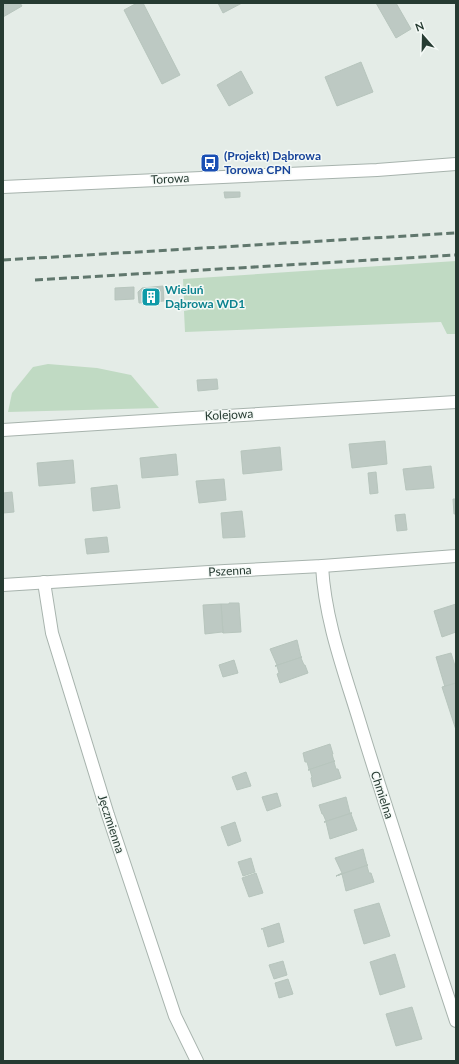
<svg xmlns="http://www.w3.org/2000/svg" width="459" height="1064" font-family="Lato,sans-serif">
<rect width="100%" height="100%" fill="#e4ece7"/>
<g fill="#c0dac3">
<path d="M 456,261 L 456,334 L 447,334 L 441,322 L 185,332 L 184,311 L 194,309 L 194,300 L 184,300 L 183,279 Z"/>
<path d="M 48,364 L 97,368 L 131,375 L 159,408 L 8,412 L 12,393 L 33,367 Z"/>
</g>
<g fill="#bdc9c3" stroke="#b7c5bd">
<path d="M 3,3 L 20,3 L 22,6 L 3,17 Z"/>
<path d="M 137,3 L 143,3 L 180,75 L 162,84 L 124,10 Z"/>
<path d="M 218,3 L 242,3 L 223,13 Z"/>
<path d="M 376,3 L 396,3 L 411,29 L 396,38 Z"/>
<path d="M 361,62 L 373,92 L 337,106 L 325,77 Z"/>
<path d="M 241,71 L 253,93 L 229,106 L 217,85 Z"/>
<path d="M 224,192 L 240,192 L 240,197 L 225,198 Z"/>
<path d="M 163,286 L 164,301 L 139,303 L 138,292 L 142,288 Z"/>
<path d="M 134,287 L 134,299 L 115,300 L 115,288 Z"/>
<path d="M 217,379 L 218,389 L 198,391 L 197,380 Z"/>
<path d="M 385,441 L 387,464 L 352,468 L 349,444 Z"/>
<path d="M 280,447 L 282,470 L 243,474 L 241,451 Z"/>
<path d="M 176,454 L 178,475 L 142,478 L 140,458 Z"/>
<path d="M 73,460 L 75,483 L 39,486 L 37,463 Z"/>
<path d="M 431,466 L 434,488 L 406,490 L 403,469 Z"/>
<path d="M 376,472 L 378,493 L 370,494 L 368,473 Z"/>
<path d="M 224,479 L 226,500 L 199,503 L 196,481 Z"/>
<path d="M 117,485 L 120,508 L 93,511 L 91,488 Z"/>
<path d="M 12,492 L 14,512 L 3,513 L 3,493 Z"/>
<path d="M 453,499 L 456,499 L 456,514 L 454,514 Z"/>
<path d="M 242,511 L 245,537 L 223,538 L 221,513 Z"/>
<path d="M 405,514 L 407,530 L 397,531 L 395,515 Z"/>
<path d="M 107,537 L 109,552 L 87,554 L 85,539 Z"/>
<path d="M 229,603 L 239,603 L 241,632 L 223,633 L 221,604 L 229,604 Z"/>
<path d="M 221,604 L 223,633 L 222,632 L 205,634 L 203,605 Z"/>
<path d="M 456,604 L 456,632 L 442,637 L 434,611 Z"/>
<path d="M 297,640 L 301,657 L 302,657 L 275,666 L 277,665 L 270,649 Z"/>
<path d="M 451,653 L 456,669 L 456,683 L 445,687 L 436,657 Z"/>
<path d="M 302,657 L 301,658 L 304,665 L 305,665 L 308,673 L 280,683 L 277,674 L 279,673 L 277,666 L 275,666 Z"/>
<path d="M 234,660 L 238,673 L 223,677 L 219,665 Z"/>
<path d="M 456,683 L 456,730 L 442,687 Z"/>
<path d="M 330,744 L 333,754 L 332,754 L 334,761 L 335,761 L 308,770 L 309,769 L 307,762 L 305,762 L 303,753 Z"/>
<path d="M 335,761 L 334,762 L 336,769 L 338,769 L 341,778 L 313,787 L 311,778 L 312,777 L 310,770 L 308,770 Z"/>
<path d="M 246,772 L 251,786 L 237,790 L 232,777 Z"/>
<path d="M 277,793 L 281,806 L 267,811 L 262,797 Z"/>
<path d="M 346,797 L 350,813 L 352,813 L 324,822 L 326,821 L 323,814 L 322,814 L 319,805 Z"/>
<path d="M 352,813 L 351,814 L 357,830 L 330,839 L 326,822 L 324,822 Z"/>
<path d="M 235,822 L 241,841 L 228,846 L 221,827 Z"/>
<path d="M 363,849 L 367,865 L 368,865 L 336,876 L 342,873 L 335,858 Z"/>
<path d="M 251,858 L 255,872 L 243,876 L 238,862 Z"/>
<path d="M 368,865 L 367,866 L 369,873 L 371,873 L 374,882 L 346,891 L 342,874 L 336,876 Z"/>
<path d="M 256,873 L 263,893 L 249,897 L 242,878 Z"/>
<path d="M 379,903 L 390,936 L 364,944 L 354,910 Z"/>
<path d="M 279,923 L 284,942 L 268,947 L 263,929 L 261,929 Z"/>
<path d="M 395,954 L 405,987 L 380,995 L 370,962 Z"/>
<path d="M 283,961 L 287,975 L 274,979 L 269,965 Z"/>
<path d="M 288,979 L 293,994 L 279,998 L 275,983 Z"/>
<path d="M 412,1007 L 422,1039 L 396,1046 L 386,1014 Z"/>
</g>
<g fill="none" stroke-linecap="round" stroke-linejoin="round">
<g stroke="#a7b3ad" stroke-width="14">
<g id="street">
<path d="M 3,187 L 377,170 L 456,164"/>
<path d="M 3,430 L 176,419 L 456,402"/>
<path d="M 322,566 C 325,623 346,676 362,730 C 392,827 424,924 456,1021"/>
<path d="M 44,582 L 52,633 L 108,815 L 175,1016 L 197,1061"/>
<path d="M 3,585 L 225,571 L 322,566 L 456,556"/>
</g>
</g>
<use href="#street" stroke="#fff" stroke-width="12"/>
<g stroke="#60776d" stroke-width="3" stroke-dasharray="8 4" stroke-linecap="butt">
<path d="M 3,260 L 456,233"/>
<path d="M 35,280 L 456,255"/>
</g>
</g>
<defs>
<g id="bus-square" transform="scale(1)"><rect x="-9" y="-9" width="18" height="18" rx="4" fill="#1a4fb4" stroke="#f4f9f6"/><path d="M-5-6H5V4H4V6H2V4H-2V6H-4V4H-5ZM-3.5-4V0h7V-4ZM-3.5 1.2v1.5H-2V1.2ZM2 1.2v1.5H3.5V1.2Z" fill="#fff"/></g>
<g id="building-square" transform="scale(1)"><rect x="-9" y="-9" width="18" height="18" rx="4" fill="#0f9aa8" stroke="#f4f9f6"/><path d="M-4-6H4V6H1V3H-1V6H-4ZM-2.5-4.3h1.7v1.8h-1.7ZM.8-4.3h1.7v1.8H.8ZM-2.5-1h1.7V.8h-1.7ZM.8-1h1.7V.8H.8Z" fill="#fff"/></g>
</defs>
<g fill-rule="evenodd">
<use href="#bus-square" x="210" y="163"/>
<use href="#building-square" x="151" y="297"/>
</g>
<g text-anchor="middle" stroke-width="3" stroke-linejoin="round" paint-order="stroke">
<g font-size="12" font-weight="bold" fill="#164399" stroke="#f4f9f6" text-anchor="start">
<text x="224" y="160">(Projekt) Dąbrowa<tspan x="224" dy="14">Torowa CPN</tspan></text>
</g>
<g font-size="12" fill="#263b32" stroke="#f4f9f6">
<text transform="translate(170 179) rotate(-3)" y="4">Torowa</text>
<text transform="translate(229 415) rotate(-3)" y="4">Kolejowa</text>
<text transform="translate(230 571) rotate(-3)" y="4">Pszenna</text>
<text transform="translate(382 795) rotate(72)" y="4">Chmielna</text>
<text transform="translate(111 824) rotate(72)" y="4">Jęczmienna</text>
</g>
<g font-size="12" font-weight="bold" fill="#0d838f" stroke="#f4f9f6" text-anchor="start">
<text x="165" y="294">Wieluń<tspan x="165" dy="14">Dąbrowa WD1</tspan></text>
</g>
</g>
<rect width="459" height="1064" fill="none" stroke="#263b32" stroke-width="8"/>
<g transform="translate(423 36) rotate(340)" stroke="#f4f9f6" stroke-width="3" paint-order="stroke">
<path d="M0-3L7 15L0 10L-7 15Z" fill="#263b32"/>
<text y="-6" font-size="11" font-weight="bold" text-anchor="middle" fill="#263b32">N</text>
</g>
</svg>
